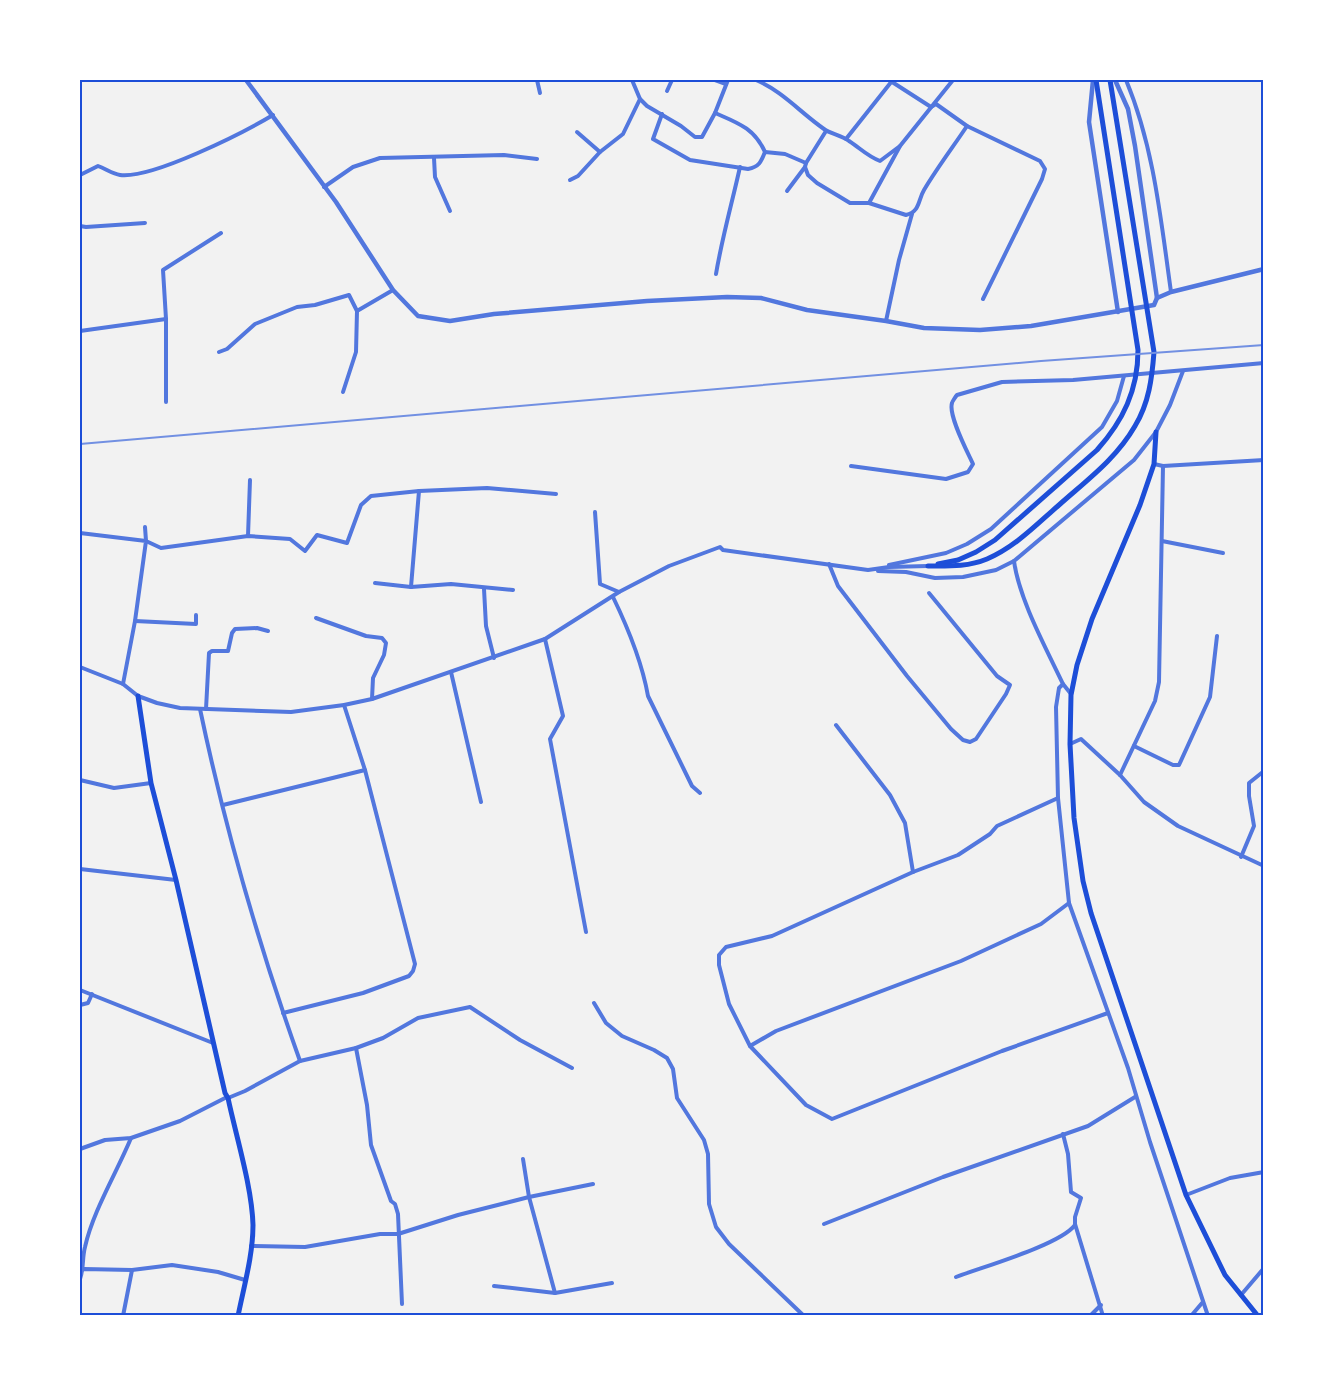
<svg xmlns="http://www.w3.org/2000/svg" width="1343" height="1395" font-family="'DejaVu Sans',sans-serif">
<rect width="100%" height="100%" fill="#f2f2f2"/>
<g fill="none" stroke-linecap="round" stroke-linejoin="round">
<g stroke="#5277de" stroke-width="4">
<path d="M 537,80 L 540,93"/>
<path d="M 632,80 L 640,99 L 647,106 L 681,126 L 695,137 L 702,137 L 715,113 L 728,80"/>
<path d="M 715,80 L 726,84"/>
<path d="M 756,80 C 782,91 801,113 824,129 C 831,134 841,135 849,141 C 860,148 867,156 880,161 L 900,146"/>
<path d="M 889,80 L 931,107 L 936,104 L 967,126 L 1040,161 L 1045,169 L 1042,179 L 983,299"/>
<path d="M 1126,80 C 1154,147 1161,221 1171,292"/>
<path d="M 667,91 L 672,80"/>
<path d="M 715,113 C 738,123 754,128 765,152"/>
<path d="M 662,114 L 653,139 L 690,160 L 748,169 C 759,167 761,162 765,152 L 785,154 L 806,163"/>
<path d="M 826,131 L 806,163 L 805,167 L 808,175 L 817,183 L 850,203 L 869,203 L 906,215 C 920,212 918,200 924,190 C 937,168 953,147 967,126"/>
<path d="M 577,132 L 600,152 L 623,134 L 640,99"/>
<path d="M 846,139 L 892,81"/>
<path d="M 434,158 L 435,177 L 450,211"/>
<path d="M 80,175 L 98,166 C 106,169 113,174 120,175 C 152,179 243,133 273,115"/>
<path d="M 570,180 L 578,176 L 600,152"/>
<path d="M 324,187 L 353,167 L 380,158 L 504,155 L 537,159"/>
<path d="M 787,191 L 805,167"/>
<path d="M 869,203 L 900,146 L 953,80"/>
<path d="M 80,226 L 86,227 L 145,223"/>
<path d="M 716,274 C 722,238 732,203 740,167"/>
<path d="M 886,321 L 899,260 L 912,214"/>
<path d="M 80,331 L 166,319"/>
<path d="M 219,352 L 227,349 L 255,324 L 297,307 L 315,305 L 349,295 L 357,311"/>
<path d="M 343,392 L 356,352 L 357,311 L 393,290"/>
<path d="M 166,402 L 166,319 L 163,270 L 221,233"/>
<path d="M 1154,464 L 1163,466 L 1264,460"/>
<path d="M 851,466 L 946,479 L 968,472 L 973,464 C 967,451 948,415 952,403 C 952,402 956,396 957,395 L 1002,382 L 1073,380 L 1264,363"/>
<path d="M 595,512 L 600,584 L 619,592"/>
<path d="M 145,527 L 146,541 L 161,548 L 248,536 L 290,539 L 305,551 L 317,535 L 347,543 L 361,505 L 371,496 L 419,491 L 487,488 L 556,494"/>
<path d="M 80,533 L 146,541 L 135,621 L 123,684"/>
<path d="M 248,536 L 250,480"/>
<path d="M 1162,541 L 1223,553"/>
<path d="M 1014,561 C 1019,599 1046,648 1063,684"/>
<path d="M 829,564 L 838,586 L 907,676 L 951,729 L 963,740 L 970,742 L 976,739 L 1006,694 L 1010,685 L 997,676 L 929,593"/>
<path d="M 889,565 L 946,553 L 967,544 L 991,529 L 1102,427 L 1117,401 L 1124,376"/>
<path d="M 878,571 L 906,572 L 935,578 L 963,577 L 996,570 L 1014,561 L 1134,460 L 1156,432 L 1170,405 L 1183,371"/>
<path d="M 375,583 L 411,587 L 451,584 L 513,590"/>
<path d="M 411,587 L 419,491"/>
<path d="M 484,589 L 486,626 L 494,658"/>
<path d="M 613,597 C 628,628 642,662 648,696 L 692,786 L 700,793"/>
<path d="M 316,618 L 366,636 L 382,638 L 386,643 L 384,655 L 373,678 L 372,699"/>
<path d="M 135,621 L 196,624 L 196,615"/>
<path d="M 545,639 L 563,716 L 550,739 L 586,932"/>
<path d="M 80,667 L 123,684 L 138,696 L 157,703 L 180,708 L 291,712 L 344,705 L 372,699 L 545,639 L 619,592 L 669,566 L 720,547 L 723,550 L 868,570 L 889,567 L 928,566"/>
<path d="M 451,672 L 481,802"/>
<path d="M 1071,694 L 1063,684 L 1059,688 L 1056,707 L 1058,798 L 1069,903 L 1128,1068 L 1150,1142 L 1208,1316"/>
<path d="M 200,709 C 225,828 259,946 300,1061"/>
<path d="M 206,709 L 209,653 L 212,651 L 228,651 L 232,633 L 235,629 L 257,628 L 268,631"/>
<path d="M 836,725 L 890,795 L 905,823 L 913,872"/>
<path d="M 1070,744 L 1081,739 L 1120,775 L 1144,802 L 1178,826 L 1264,866"/>
<path d="M 1134,746 L 1173,765 L 1179,765 L 1210,697 L 1217,636"/>
<path d="M 1120,775 L 1155,701 L 1159,682 L 1163,466"/>
<path d="M 80,780 L 114,788 L 151,783"/>
<path d="M 1058,798 L 997,826 L 990,834 L 958,855 L 913,872 L 772,936 L 726,947 L 719,955 L 719,965 L 729,1004 L 750,1046 L 806,1105 L 832,1119 L 1002,1051 L 1108,1013"/>
<path d="M 223,805 L 365,770"/>
<path d="M 1241,857 L 1254,826 L 1249,796 L 1249,783 L 1264,771"/>
<path d="M 80,869 L 176,880"/>
<path d="M 80,990 L 213,1043"/>
<path d="M 594,1003 L 606,1023 L 622,1036 L 654,1050 L 667,1058 L 673,1069 L 677,1098 L 704,1140 L 708,1154 L 709,1204 L 716,1227 L 729,1244 L 804,1316"/>
<path d="M 80,1005 L 88,1003 L 92,994"/>
<path d="M 283,1013 L 363,993 L 409,976 L 413,971 L 415,964 L 365,770 L 344,705"/>
<path d="M 750,1046 L 776,1031 L 961,961 L 1041,924 L 1069,903"/>
<path d="M 356,1048 L 367,1105 L 371,1145 L 391,1201 L 395,1204 L 398,1214 L 402,1304"/>
<path d="M 228,1098 L 245,1091 L 300,1061 L 356,1048 L 383,1038 L 418,1018 L 470,1007 L 520,1040 L 572,1068"/>
<path d="M 1063,1134 L 1068,1154 L 1071,1192 L 1081,1198 L 1075,1217 L 1075,1224 L 1103,1316"/>
<path d="M 80,1149 L 105,1140 L 131,1138 L 180,1121 L 227,1097"/>
<path d="M 523,1159 L 529,1197 L 555,1293"/>
<path d="M 1186,1195 L 1230,1178 L 1264,1172"/>
<path d="M 824,1224 L 943,1177 L 1088,1126 L 1135,1097"/>
<path d="M 251,1246 L 305,1247 L 380,1234 L 398,1234 L 458,1215 L 529,1197 L 593,1184"/>
<path d="M 80,1271 L 84,1269 L 132,1270 L 172,1265 L 218,1272 L 245,1280"/>
<path d="M 956,1277 C 982,1267 1060,1245 1075,1225"/>
<path d="M 80,1279 C 84,1268 82,1258 85,1247 C 93,1211 117,1172 131,1138"/>
<path d="M 494,1286 L 555,1293 L 612,1283"/>
<path d="M 1241,1295 L 1264,1268"/>
<path d="M 123,1316 L 132,1270"/>
<path d="M 1090,1316 L 1101,1305"/>
<path d="M 1191,1316 L 1202,1303"/>
</g>
<g stroke="#5277de" stroke-width="4.5">
<path d="M 246,80 L 336,202 L 393,290 L 418,316 L 450,321 L 494,314 L 647,301 L 727,297 L 761,298 L 807,310 L 886,321 L 924,328 L 980,330 L 1031,326 L 1154,305 L 1157,298 L 1171,292 L 1264,269"/>
<path d="M 1093,80 L 1089,122 L 1118,312"/>
<path d="M 1115,80 L 1128,109 L 1135,146 L 1157,298"/>
</g>
<g stroke="#1d4ed8" stroke-width="5">
<path d="M 1156,432 L 1154,464 L 1140,505 L 1092,619 L 1077,665 L 1071,695 L 1070,744 L 1074,818 L 1083,881 L 1091,913 L 1186,1195 L 1225,1275 L 1258,1316"/>
<path d="M 938,564 L 958,560 L 976,552 L 995,540 L 1097,450 C 1123,421 1138,390 1138,350 L 1096,80"/>
<path d="M 928,566 C 948,566 968,567 987,559 C 1015,547 1036,525 1059,505 C 1087,480 1116,459 1135,426 C 1149,403 1152,378 1154,352 L 1110,80"/>
<path d="M 138,696 L 151,783 L 176,880 L 225,1093 L 228,1098 C 236,1136 252,1187 253,1225 C 253,1255 244,1286 238,1316"/>
</g>
<path stroke="#7290e2" stroke-width="2" d="M 80,444 L 1041,361 L 1264,345"/>
</g>
<rect width="1343" height="1395" fill="none" stroke="#ffffff" stroke-width="162"/>
<rect x="81" y="81" width="1181" height="1233" fill="none" stroke="#1d4ed8" stroke-width="2"/>
</svg>
